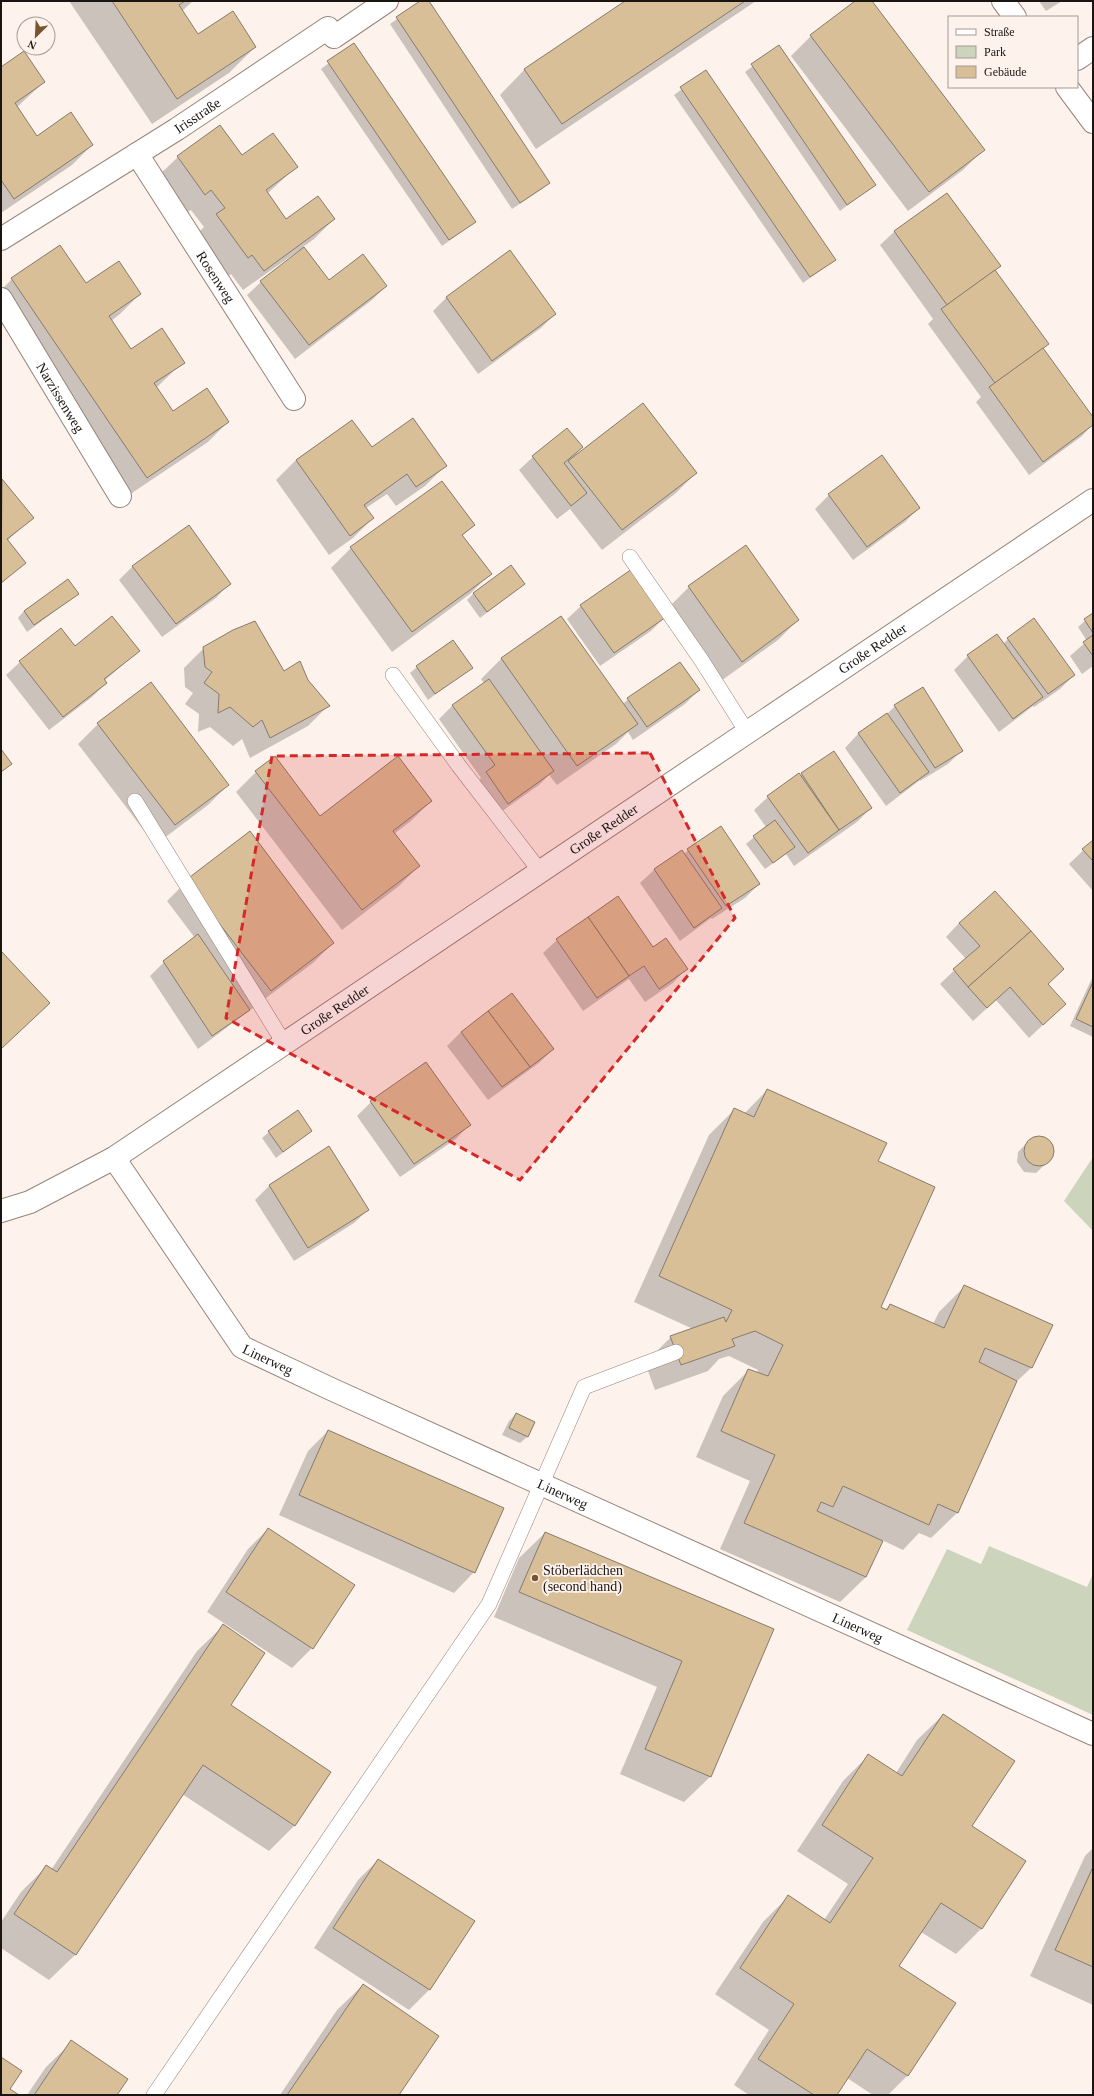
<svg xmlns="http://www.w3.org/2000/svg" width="1094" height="2096" font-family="Georgia,serif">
<rect width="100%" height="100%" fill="#fef3ec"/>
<g fill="#ccd5bb">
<path d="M 1093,1157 L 1093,1231 L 1064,1201 Z"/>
<path d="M 989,1546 L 1087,1587 L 1093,1574 L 1093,1715 L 907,1630 L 947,1549 L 981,1564 Z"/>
</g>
<g fill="#0003">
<path d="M 69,1 L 193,1 L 182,11 L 198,35 L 255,47 L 229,73 L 152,124 Z"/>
<path d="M 422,1 L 428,1 L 549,183 L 542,189 L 512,209 L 390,24 Z"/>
<path d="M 627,1 L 756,1 L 536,149 L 500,95 L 525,69 Z"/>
<path d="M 857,1 L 871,1 L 983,150 L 963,170 L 908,211 L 791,56 L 811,36 Z"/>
<path d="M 1039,1 L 1062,1 L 1046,11 Z"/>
<path d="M 354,44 L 475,222 L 442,246 L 321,69 Z"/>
<path d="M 779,46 L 874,185 L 840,211 L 745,72 Z"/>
<path d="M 1,68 L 44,82 L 16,108 L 36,137 L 92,145 L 72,165 L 1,213 Z"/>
<path d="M 706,71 L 835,260 L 803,283 L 674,95 Z"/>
<path d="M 219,127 L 242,157 L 296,167 L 267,194 L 286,220 L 334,219 L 314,239 L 303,247 L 329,281 L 386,286 L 372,300 L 295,359 L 247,295 L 261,282 L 302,250 L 301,249 L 243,290 L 231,274 L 227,277 L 196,235 L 204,227 L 191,210 L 184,214 L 157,177 L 178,157 Z"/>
<path d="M 947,194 L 1000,266 L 994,271 L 1042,349 L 1093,419 L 1093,424 L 1082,436 L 1029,475 L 976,402 L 981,397 L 928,324 L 933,319 L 880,245 L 894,232 Z"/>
<path d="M 60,247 L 85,284 L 140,294 L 120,314 L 111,321 L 131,350 L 183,362 L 156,388 L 173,413 L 228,422 L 208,442 L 126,497 L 1,290 L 12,279 Z"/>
<path d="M 447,297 L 555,314 L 541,328 L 478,374 L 433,311 Z"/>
<path d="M 351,421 L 372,449 L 446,465 L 425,486 L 396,506 L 387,494 L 366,508 L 373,518 L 353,538 L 329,555 L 276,480 L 296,460 Z"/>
<path d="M 582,447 L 573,458 L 696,473 L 676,493 L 602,550 L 570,509 L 557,519 L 519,470 L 533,457 Z"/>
<path d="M 881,456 L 919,508 L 905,522 L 853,560 L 815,509 L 829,495 Z"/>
<path d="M 2,480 L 32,518 L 7,541 L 24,562 L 1,584 Z"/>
<path d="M 442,482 L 474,525 L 462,536 L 490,574 L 470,594 L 392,652 L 331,568 L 351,548 Z"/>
<path d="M 133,566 L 229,584 L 216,598 L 162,637 L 119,580 Z"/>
<path d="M 524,584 L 480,618 L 467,600 L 474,593 Z"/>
<path d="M 689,587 L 798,620 L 778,640 L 721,681 L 669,607 Z"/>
<path d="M 78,594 L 27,632 L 18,618 L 24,611 Z"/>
<path d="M 581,606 L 665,617 L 651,631 L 600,666 L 567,619 Z"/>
<path d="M 1093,614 L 1093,666 L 1082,674 L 1070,656 L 1087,641 L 1078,627 Z"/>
<path d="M 561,617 L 623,704 L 628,699 L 699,690 L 685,704 L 633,740 L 628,732 L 616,744 L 557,785 L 549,775 L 539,785 L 494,817 L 473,786 L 481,778 L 439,719 L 453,705 L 484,683 L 481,679 L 501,659 Z"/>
<path d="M 1008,639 L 1074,675 L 1060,689 L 1034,707 L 1033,706 L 999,732 L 954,670 L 968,656 L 1003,644 Z"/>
<path d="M 74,647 L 139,651 L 104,681 L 106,683 L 92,697 L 49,730 L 6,675 L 20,662 Z"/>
<path d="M 204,648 L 308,681 L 328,706 L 308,726 L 250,758 L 242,739 L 233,746 L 210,727 L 198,732 L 199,714 L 185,704 L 193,693 L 185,687 L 184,668 Z"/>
<path d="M 417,667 L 471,667 L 428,700 L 410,673 Z"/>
<path d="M 895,706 L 962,750 L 948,764 L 920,781 L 920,780 L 886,806 L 845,748 L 858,734 L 885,716 Z"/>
<path d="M 98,724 L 228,785 L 208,805 L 155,845 L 78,744 Z"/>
<path d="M 256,772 L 320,817 L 431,801 L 411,821 L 394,834 L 419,866 L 399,886 L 342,930 L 236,792 Z"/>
<path d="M 802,774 L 871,808 L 857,822 L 794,866 L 786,854 L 765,869 L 746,844 L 766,827 L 754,810 L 768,797 Z"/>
<path d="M 1093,841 L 1093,891 L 1069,864 Z"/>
<path d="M 688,850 L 759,884 L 745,898 L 712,919 L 711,918 L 680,941 L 640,883 L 654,870 L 682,851 L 684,854 Z"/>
<path d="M 187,881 L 333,943 L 313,963 L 198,1049 L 150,976 L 164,962 L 195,938 L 167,901 Z"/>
<path d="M 959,923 L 1047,984 L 1065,1004 L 1029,1038 L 996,1000 L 973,1021 L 940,984 L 966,959 L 946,937 Z"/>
<path d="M 557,940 L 653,948 L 686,969 L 673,983 L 645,1002 L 629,979 L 583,1011 L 543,953 Z"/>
<path d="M 1093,976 L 1093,1037 L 1070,1026 Z"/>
<path d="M 512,995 L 553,1049 L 539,1063 L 488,1100 L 447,1046 L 461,1032 Z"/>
<path d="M 767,1090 L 877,1161 L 879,1307 L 885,1310 L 890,1305 L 933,1324 L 939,1312 L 965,1286 L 1031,1368 L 1014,1384 L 957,1513 L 931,1538 L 919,1533 L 903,1550 L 882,1540 L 866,1577 L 840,1602 L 720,1549 L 750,1481 L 696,1457 L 723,1396 L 749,1370 L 757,1373 L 758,1370 L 729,1356 L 719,1359 L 708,1371 L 655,1390 L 645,1363 L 671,1337 L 693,1329 L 634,1302 L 709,1135 L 734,1110 L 744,1114 Z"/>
<path d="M 371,1102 L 469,1125 L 456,1139 L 400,1177 L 357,1116 Z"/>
<path d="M 311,1131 L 276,1158 L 262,1138 L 269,1132 Z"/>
<path d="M 1033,1137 L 1045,1138 L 1053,1148 L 1052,1158 L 1036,1173 L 1024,1172 L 1017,1162 L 1018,1152 Z"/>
<path d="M 329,1148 L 368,1210 L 354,1223 L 294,1261 L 255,1200 L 269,1186 Z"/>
<path d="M 516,1414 L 527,1437 L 520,1443 L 502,1435 L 509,1421 Z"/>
<path d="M 328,1431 L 474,1572 L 454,1593 L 279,1515 L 308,1451 Z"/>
<path d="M 268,1529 L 312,1648 L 292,1668 L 207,1612 L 248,1549 Z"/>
<path d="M 545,1533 L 773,1629 L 710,1777 L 684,1802 L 620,1774 L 657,1687 L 494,1617 L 519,1558 Z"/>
<path d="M 223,1626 L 230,1705 L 330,1772 L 294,1826 L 269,1851 L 182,1794 L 75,1955 L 49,1980 L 1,1948 L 1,1922 L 21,1892 L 46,1867 L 51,1870 L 197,1651 Z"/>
<path d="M 943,1715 L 971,1826 L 1025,1862 L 981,1929 L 956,1954 L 921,1932 L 898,1967 L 908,2075 L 888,2095 L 873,2095 L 847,2078 L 835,2095 L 749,2095 L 734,2085 L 769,2030 L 715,1994 L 763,1922 L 788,1897 L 824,1920 L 848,1884 L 797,1851 L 843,1781 L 868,1756 L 896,1773 L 917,1740 Z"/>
<path d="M 1093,1848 L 1093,2005 L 1030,1976 L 1085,1856 Z"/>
<path d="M 378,1860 L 473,1922 L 429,1990 L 409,2010 L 314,1948 L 358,1880 Z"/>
<path d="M 363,1985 L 398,2095 L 280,2095 L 337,2010 Z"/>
<path d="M 72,2042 L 116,2095 L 27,2095 L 46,2067 Z"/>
</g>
<g fill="#d9bf97" stroke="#857b6c">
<path d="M 112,1 L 185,1 L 179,5 L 198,34 L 233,11 L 256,47 L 177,99 Z"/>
<path d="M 420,1 L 429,1 L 550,183 L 520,203 L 396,17 Z"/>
<path d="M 625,1 L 745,1 L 562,124 L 524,69 Z"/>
<path d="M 855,1 L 872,1 L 985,150 L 929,192 L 810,35 Z"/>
<path d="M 354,43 L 476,222 L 449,240 L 327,61 Z"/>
<path d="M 779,45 L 876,185 L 847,205 L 751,64 Z"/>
<path d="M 24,51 L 45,82 L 15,103 L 37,136 L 71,112 L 93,145 L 14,199 L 1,180 L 1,67 Z"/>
<path d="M 706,70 L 836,260 L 810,277 L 680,87 Z"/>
<path d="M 220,125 L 242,155 L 273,133 L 298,167 L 266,190 L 286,219 L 318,196 L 335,219 L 264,271 L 252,255 L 248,258 L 216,214 L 225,208 L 211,190 L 205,195 L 177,156 Z"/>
<path d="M 947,193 L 1001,266 L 947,305 L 894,231 Z"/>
<path d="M 60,245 L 86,283 L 119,261 L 141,294 L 109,316 L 131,349 L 162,328 L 185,363 L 154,383 L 173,411 L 207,388 L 229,422 L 147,478 L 11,278 Z"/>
<path d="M 304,247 L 329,280 L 363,254 L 387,286 L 309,345 L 260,281 Z"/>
<path d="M 510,250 L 556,314 L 492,361 L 446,297 Z"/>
<path d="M 995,270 L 1049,344 L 995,383 L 941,309 Z"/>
<path d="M 1043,348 L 1093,417 L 1093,425 L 1043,462 L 989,387 Z"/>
<path d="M 643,403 L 697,473 L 622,530 L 568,461 Z"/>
<path d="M 413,418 L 447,466 L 416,487 L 407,474 L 364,505 L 374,518 L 350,536 L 296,460 L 352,420 L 372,447 Z"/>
<path d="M 567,428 L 583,447 L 564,463 L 587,493 L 571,506 L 532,456 Z"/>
<path d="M 882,455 L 920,508 L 867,547 L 828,494 Z"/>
<path d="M 2,479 L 34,518 L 7,539 L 26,563 L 1,583 Z"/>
<path d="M 442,481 L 475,525 L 462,535 L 492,574 L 412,632 L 350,547 Z"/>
<path d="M 189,525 L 231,584 L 176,624 L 132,566 Z"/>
<path d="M 746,545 L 799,620 L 742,662 L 688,586 Z"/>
<path d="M 511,565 L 525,584 L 487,612 L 473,593 Z"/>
<path d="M 632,569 L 666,617 L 614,653 L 580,605 Z"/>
<path d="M 68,579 L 79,594 L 34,625 L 24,611 Z"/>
<path d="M 1093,613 L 1093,633 L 1084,619 Z"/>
<path d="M 112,616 L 140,651 L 104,679 L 107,683 L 63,717 L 19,661 L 61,628 L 75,646 Z"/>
<path d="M 561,616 L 638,724 L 577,766 L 501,658 Z"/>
<path d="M 1034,618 L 1075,675 L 1048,694 L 1007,638 Z"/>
<path d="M 255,621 L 284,671 L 300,661 L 308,680 L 330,706 L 270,738 L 262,720 L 253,727 L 230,707 L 218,713 L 219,694 L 204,683 L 212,672 L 205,667 L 203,647 L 233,630 Z"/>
<path d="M 997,634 L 1043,697 L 1013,719 L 967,655 Z"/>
<path d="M 1093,635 L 1093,656 L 1083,642 Z"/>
<path d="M 453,640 L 473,668 L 435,694 L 416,666 Z"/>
<path d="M 680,662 L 700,690 L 647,727 L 627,698 Z"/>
<path d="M 489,679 L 554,771 L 508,804 L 486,772 L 495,765 L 452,705 Z"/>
<path d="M 151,682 L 229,785 L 175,825 L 97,723 Z"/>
<path d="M 923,687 L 963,751 L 935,768 L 894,705 Z"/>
<path d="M 887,713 L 929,772 L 900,793 L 858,733 Z"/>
<path d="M 1,749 L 12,764 L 1,772 Z"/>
<path d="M 834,751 L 872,808 L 839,830 L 801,773 Z"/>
<path d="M 275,756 L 320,816 L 398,756 L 432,801 L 393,831 L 420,866 L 362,910 L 255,771 Z"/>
<path d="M 799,773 L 839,830 L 808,853 L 767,796 Z"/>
<path d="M 775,820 L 795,847 L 773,863 L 753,836 Z"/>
<path d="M 721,826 L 760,884 L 726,906 L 687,849 Z"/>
<path d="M 250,831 L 334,943 L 271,991 L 186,880 Z"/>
<path d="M 1093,840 L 1093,861 L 1082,849 Z"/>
<path d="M 682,850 L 722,908 L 694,928 L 654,869 Z"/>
<path d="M 995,891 L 1031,931 L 968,987 L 953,969 L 980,946 L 959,923 Z"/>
<path d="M 618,896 L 653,947 L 666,938 L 688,969 L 659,989 L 644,966 L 629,976 L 588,917 Z"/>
<path d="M 588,917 L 629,976 L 597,998 L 556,939 Z"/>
<path d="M 1031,931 L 1064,969 L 1048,984 L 1066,1004 L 1043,1025 L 1010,987 L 987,1008 L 968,987 Z"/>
<path d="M 198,934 L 250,1010 L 212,1036 L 163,961 Z"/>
<path d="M 1,951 L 50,1003 L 1,1049 Z"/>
<path d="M 1093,982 L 1093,1027 L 1076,1019 Z"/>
<path d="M 512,993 L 554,1049 L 530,1067 L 488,1011 Z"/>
<path d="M 488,1011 L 530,1067 L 502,1087 L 461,1032 Z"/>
<path d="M 426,1062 L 471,1125 L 414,1164 L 370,1101 Z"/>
<path d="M 767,1089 L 887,1143 L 878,1161 L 935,1187 L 881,1307 L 887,1310 L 890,1304 L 944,1328 L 964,1285 L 1053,1325 L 1032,1368 L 985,1348 L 979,1362 L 1017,1381 L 958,1513 L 938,1504 L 929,1525 L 843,1486 L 833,1507 L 821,1502 L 817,1511 L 883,1541 L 866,1577 L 744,1523 L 775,1455 L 721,1431 L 748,1369 L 768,1376 L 783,1345 L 755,1331 L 732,1339 L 735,1346 L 681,1365 L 670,1336 L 724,1317 L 726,1322 L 732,1310 L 659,1276 L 734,1108 L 754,1117 Z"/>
<path d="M 298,1110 L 312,1131 L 283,1152 L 268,1131 Z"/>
<circle cx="1039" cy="1151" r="15"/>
<path d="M 329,1146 L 369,1210 L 308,1248 L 269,1185 Z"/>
<path d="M 516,1413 L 535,1422 L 528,1437 L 509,1428 Z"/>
<path d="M 328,1430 L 504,1508 L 475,1573 L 299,1495 Z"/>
<path d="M 268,1528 L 355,1585 L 313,1649 L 226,1592 Z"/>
<path d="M 545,1532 L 774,1629 L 711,1777 L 645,1749 L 682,1661 L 519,1592 Z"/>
<path d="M 223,1624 L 265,1653 L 231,1705 L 331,1772 L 295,1826 L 203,1765 L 76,1955 L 14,1914 L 46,1865 L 57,1872 Z"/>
<path d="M 943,1714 L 1015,1761 L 972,1826 L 1026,1861 L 982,1929 L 941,1903 L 899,1966 L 956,2003 L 908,2076 L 867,2049 L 837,2095 L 814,2095 L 758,2059 L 794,2004 L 740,1968 L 788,1895 L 830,1923 L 873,1858 L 822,1825 L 868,1754 L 902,1776 Z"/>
<path d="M 378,1859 L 475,1921 L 430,1990 L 333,1928 Z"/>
<path d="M 1093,1867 L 1093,1967 L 1055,1950 Z"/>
<path d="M 363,1984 L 439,2036 L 399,2095 L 287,2095 Z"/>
<path d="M 71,2040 L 128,2079 L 117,2095 L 34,2095 Z"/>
<path d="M 1,2057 L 22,2071 L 10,2089 L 19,2095 L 1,2095 Z"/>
</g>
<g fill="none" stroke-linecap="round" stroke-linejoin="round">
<g stroke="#95857a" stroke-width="16">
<g id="service">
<path d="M 630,557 L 702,661 L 747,732"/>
<path d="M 393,675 L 459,766 L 540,871"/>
<path d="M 135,801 L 284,1043"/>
<path d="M 154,2095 L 489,1604 L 584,1387 L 676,1352"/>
</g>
</g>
<g stroke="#95857a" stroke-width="24">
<g id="minor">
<path d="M 1003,1 L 1015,17"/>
<path d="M 1077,59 L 1093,48"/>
<path d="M 1067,87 L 1093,122"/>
<path id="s1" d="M 137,154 L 294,399"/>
<path id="s2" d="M 1,239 L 177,129 L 328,28 L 334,37 L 387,1"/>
<path id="s3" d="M 1,299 L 120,496"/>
<path id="s4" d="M 114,1158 L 242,1347 L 331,1389 L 1093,1734"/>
</g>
</g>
<g stroke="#95857a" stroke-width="24">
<g id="tertiary">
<path id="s5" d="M 1,1211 L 30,1202 L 114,1158 L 1093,500"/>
</g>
</g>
<use href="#service" stroke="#fff" stroke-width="15"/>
<use href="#minor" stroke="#fff" stroke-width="22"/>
<use href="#tertiary" stroke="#fff" stroke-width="22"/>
</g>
<path fill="#d62828" fill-opacity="0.2" stroke="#d62828" stroke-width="3" stroke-dasharray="8 5" stroke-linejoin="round" d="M 650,753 L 735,918 L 520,1180 L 226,1018 L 272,756 Z"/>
<circle fill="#79552f" stroke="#fef3ec" stroke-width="1.5" cx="535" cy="1578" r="4"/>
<g text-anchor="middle" stroke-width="3.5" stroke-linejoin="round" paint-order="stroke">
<g font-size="14" fill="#1b1511" stroke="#fef3ec">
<text dy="5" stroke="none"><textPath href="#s2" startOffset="232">Irisstraße</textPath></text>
<text dy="5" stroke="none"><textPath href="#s1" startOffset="146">Rosenweg</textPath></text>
<text dy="5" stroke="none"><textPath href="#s3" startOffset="115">Narzissenweg</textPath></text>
<text dy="5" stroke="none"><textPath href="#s5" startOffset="1039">Große Redder</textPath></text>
<text dy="5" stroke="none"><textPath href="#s5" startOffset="715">Große Redder</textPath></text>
<text dy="5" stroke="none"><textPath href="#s5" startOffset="391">Große Redder</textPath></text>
<text dy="5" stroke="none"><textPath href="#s4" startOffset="257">Linerweg</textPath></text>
<text dy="5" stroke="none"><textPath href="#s4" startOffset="581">Linerweg</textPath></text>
<text dy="5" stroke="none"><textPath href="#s4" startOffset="905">Linerweg</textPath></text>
</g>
<g font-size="14" fill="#1b1511" stroke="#fef3ec" text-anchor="start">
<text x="543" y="1575">Stöberlädchen<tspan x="543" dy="16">(second hand)</tspan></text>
</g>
</g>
<rect width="1094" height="2096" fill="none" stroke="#1b1511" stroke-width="4"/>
<rect x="948" y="16" width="130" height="72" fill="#fef3ec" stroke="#a39a94"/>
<rect x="956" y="29" width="20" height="6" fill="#ffffff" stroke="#a39a94"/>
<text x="984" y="36" font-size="12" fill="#1b1511">Straße</text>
<rect x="956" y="46" width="20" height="12" fill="#ccd5bb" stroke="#a39a94"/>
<text x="984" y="56" font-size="12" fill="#1b1511">Park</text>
<rect x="956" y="66" width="20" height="12" fill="#d9bf97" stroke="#a39a94"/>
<text x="984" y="76" font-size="12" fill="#1b1511">Gebäude</text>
<g transform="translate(36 36) rotate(204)"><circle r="19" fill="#fef3ec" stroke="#a39a94"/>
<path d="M0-3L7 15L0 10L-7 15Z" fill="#79552f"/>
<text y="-6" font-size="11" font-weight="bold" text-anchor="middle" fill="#1b1511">N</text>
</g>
</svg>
